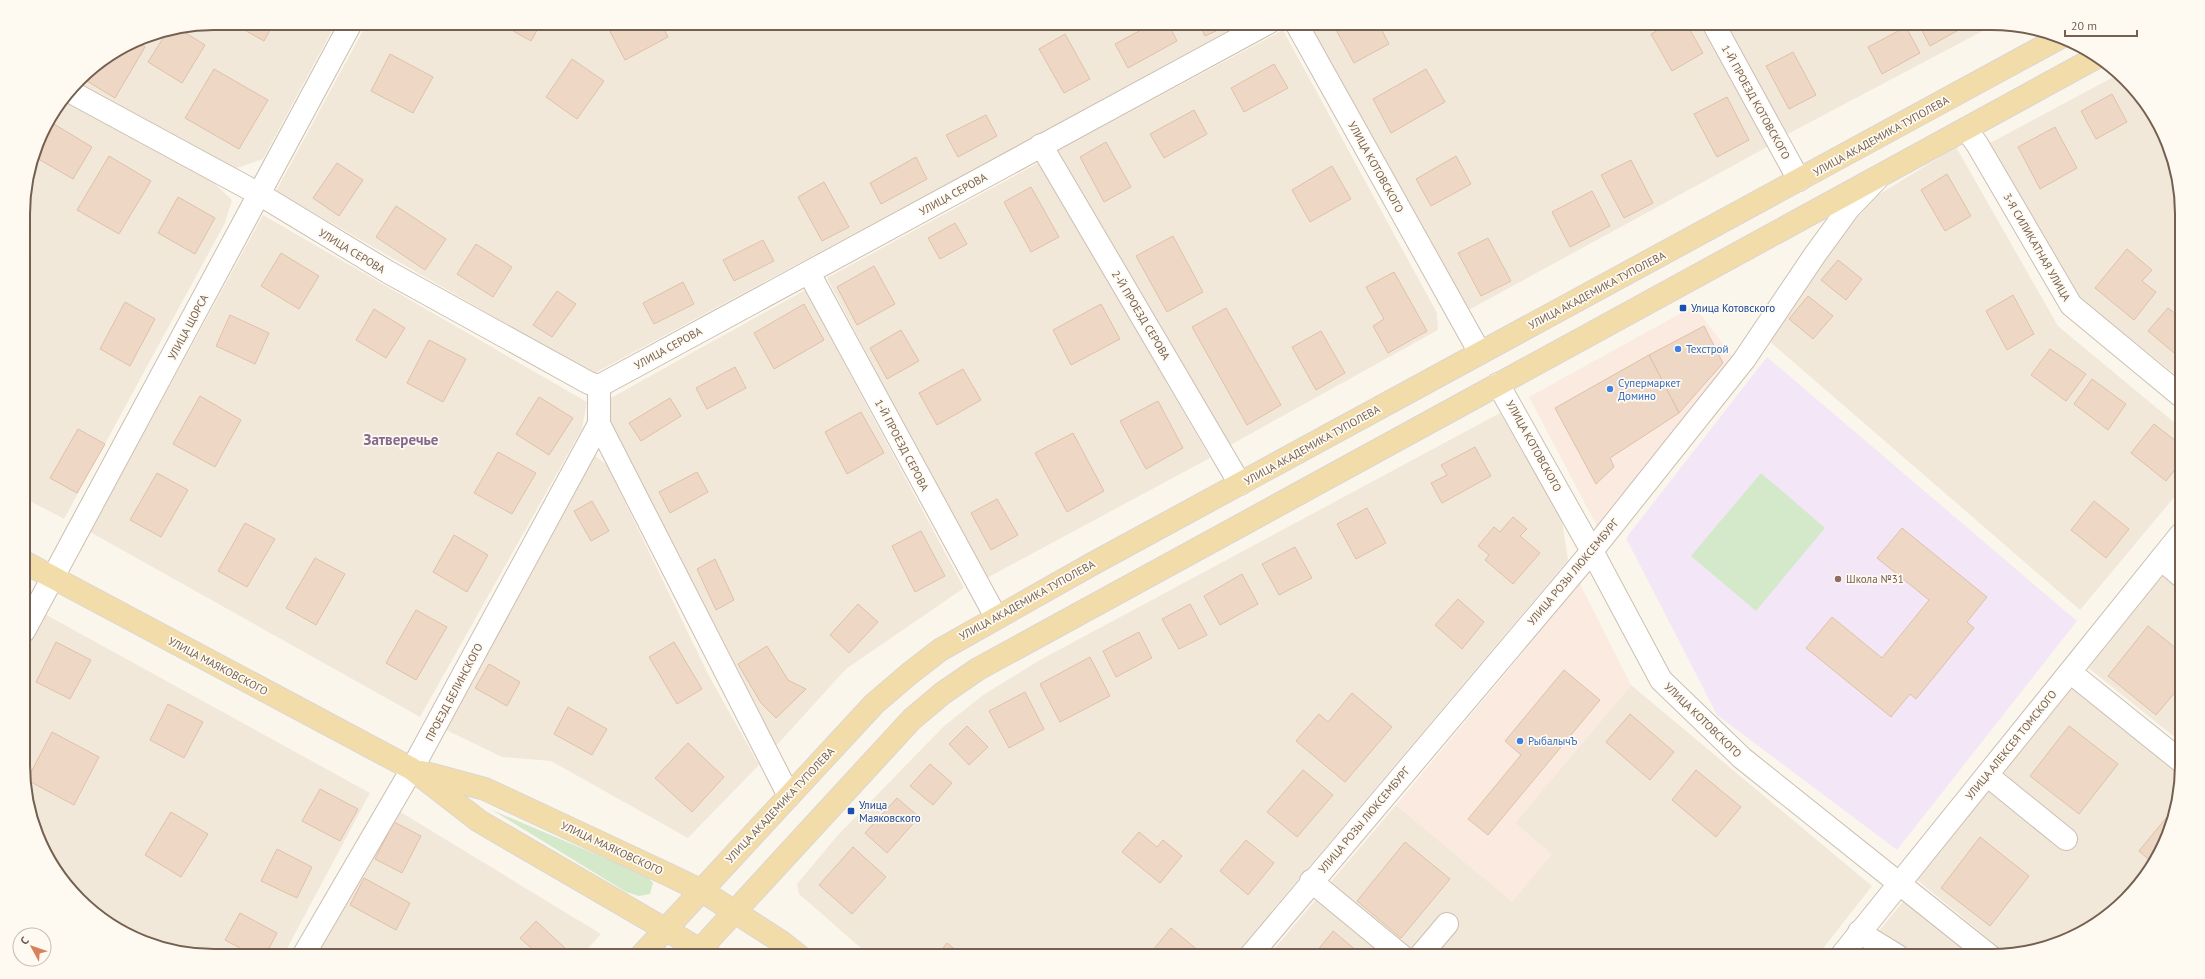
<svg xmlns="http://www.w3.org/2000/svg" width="2205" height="979" font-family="'PT Sans',sans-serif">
<rect width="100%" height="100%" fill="#fbf6eb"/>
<g fill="#f2e8da">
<path d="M 214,23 L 336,23 L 263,159 L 231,170 L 78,83 L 88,71 L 141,37 Z"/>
<path d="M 367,23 L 1246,23 L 593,374 L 276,191 Z"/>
<path d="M 1307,23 L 1702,23 L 1769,146 L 1467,311 Z"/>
<path d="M 1726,23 L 1991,23 L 1996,24 L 1786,135 Z"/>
<path d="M 1283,30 L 1437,313 L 1438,330 L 1225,448 L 1057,151 Z"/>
<path d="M 2119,74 L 2143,98 L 2168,141 L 2180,189 L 2181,379 L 2077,296 L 1988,144 Z"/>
<path d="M 64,101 L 212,181 L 232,200 L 225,223 L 64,519 L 24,498 L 23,201 L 43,129 Z"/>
<path d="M 1956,147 L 2058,326 L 2181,428 L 2181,489 L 2080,610 L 1768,340 L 1849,227 L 1875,197 Z"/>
<path d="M 1040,162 L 1210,458 L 985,579 L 827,278 Z"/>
<path d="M 263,215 L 587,402 L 582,429 L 420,717 L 90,532 Z"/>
<path d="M 805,290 L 964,588 L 846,669 L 775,747 L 604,420 L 609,399 Z"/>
<path d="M 1500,413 L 1562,520 L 1568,560 L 1234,956 L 870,956 L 799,894 L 797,884 L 837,836 L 943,727 L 983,695 L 1040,660 Z"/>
<path d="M 594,455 L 607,465 L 708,674 L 759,765 L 688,838 L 551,761 L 502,757 L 444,729 Z"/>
<path d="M 2181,551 L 2182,743 L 2086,666 Z"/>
<path d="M 41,612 L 370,793 L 283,956 L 214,956 L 141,941 L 97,916 L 62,881 L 38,838 L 25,790 L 24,642 Z"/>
<path d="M 1631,685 L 1872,886 L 1817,956 L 1268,956 L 1396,805 L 1512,901 L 1515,823 Z"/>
<path d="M 2070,685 L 2180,773 L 2167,838 L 2142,882 L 2097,924 L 2052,946 L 2008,955 L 1916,879 Z"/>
<path d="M 394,808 L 601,934 L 581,956 L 313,956 Z"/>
<path d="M 1907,897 L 1976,956 L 1858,956 Z"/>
</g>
<g fill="#faeae0">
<path d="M 1694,306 L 1732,356 L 1597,526 L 1529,397 Z"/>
<path d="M 1580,584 L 1631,685 L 1515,823 L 1552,854 L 1512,902 L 1396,805 Z"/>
</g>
<path fill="#f3e7f7" d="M 1767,357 L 2077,621 L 1897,850 L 1717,715 L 1626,538 Z"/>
<g fill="#d4e8ca">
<path d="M 1761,473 L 1825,528 L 1756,611 L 1691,556 Z"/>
<path d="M 492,810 L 647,876 L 653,883 L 650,894 L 639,896 L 626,892 Z"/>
</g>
<g fill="#eed8c5" stroke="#dfc0a7">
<path d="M 232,23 L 274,23 L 264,41 Z"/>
<path d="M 499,23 L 541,23 L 531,41 Z"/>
<path d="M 661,23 L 668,37 L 625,60 L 606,24 Z"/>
<path d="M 1154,23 L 1168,23 L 1177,41 L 1128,68 L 1115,44 Z"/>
<path d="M 1199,23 L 1233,23 L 1205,36 Z"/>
<path d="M 1339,23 L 1378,23 L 1389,44 L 1354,63 L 1334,26 Z"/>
<path d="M 1671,23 L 1686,23 L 1703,53 L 1672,71 L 1651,34 Z"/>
<path d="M 1918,23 L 1959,23 L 1962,28 L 1930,46 Z"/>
<path d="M 1906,27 L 1920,53 L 1882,74 L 1868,47 Z"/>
<path d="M 181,30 L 205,45 L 182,83 L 148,62 L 167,32 Z"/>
<path d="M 1065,34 L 1090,79 L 1064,93 L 1039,49 Z"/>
<path d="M 135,41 L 145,47 L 115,98 L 82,78 L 88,71 Z"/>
<path d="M 1793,52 L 1816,95 L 1789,109 L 1766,66 Z"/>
<path d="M 390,54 L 433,77 L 413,113 L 371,91 Z"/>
<path d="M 572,59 L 604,81 L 577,119 L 546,97 Z"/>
<path d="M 1274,64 L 1288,88 L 1244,112 L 1231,88 Z"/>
<path d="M 214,69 L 268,100 L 239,149 L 185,118 Z"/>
<path d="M 1426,69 L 1445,102 L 1391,133 L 1373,99 Z"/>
<path d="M 2112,94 L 2127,122 L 2096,139 L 2081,111 Z"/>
<path d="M 1727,97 L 1749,140 L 1717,157 L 1694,114 Z"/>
<path d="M 1194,110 L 1207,134 L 1164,158 L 1150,134 Z"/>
<path d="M 986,115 L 997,136 L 958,157 L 946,135 Z"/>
<path d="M 49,121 L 92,147 L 73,179 L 35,157 L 43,129 Z"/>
<path d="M 2055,127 L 2077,168 L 2040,189 L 2018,147 Z"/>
<path d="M 1106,142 L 1131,187 L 1104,202 L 1080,157 Z"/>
<path d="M 109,156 L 151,181 L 119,234 L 77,210 Z"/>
<path d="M 1456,156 L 1471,184 L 1431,206 L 1416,179 Z"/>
<path d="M 916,157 L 927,179 L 881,204 L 870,183 Z"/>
<path d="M 1631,160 L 1653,203 L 1624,218 L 1601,175 Z"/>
<path d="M 337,163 L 363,180 L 339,216 L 313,198 Z"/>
<path d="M 1332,166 L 1351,199 L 1310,222 L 1292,190 Z"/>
<path d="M 1947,174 L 1971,216 L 1945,231 L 1921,190 Z"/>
<path d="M 824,182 L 849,227 L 822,241 L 798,197 Z"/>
<path d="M 1031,187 L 1059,237 L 1031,252 L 1004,202 Z"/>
<path d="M 1592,191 L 1610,226 L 1570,247 L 1552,212 Z"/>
<path d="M 178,197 L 215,218 L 195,254 L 158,233 Z"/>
<path d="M 396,206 L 446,239 L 425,270 L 376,237 Z"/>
<path d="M 955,223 L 967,244 L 940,259 L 928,238 Z"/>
<path d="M 1173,236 L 1203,292 L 1167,312 L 1136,256 Z"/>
<path d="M 1488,238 L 1511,281 L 1481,296 L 1458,253 Z"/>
<path d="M 763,240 L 774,261 L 734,281 L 723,260 Z"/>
<path d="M 476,244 L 512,267 L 493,297 L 457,274 Z"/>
<path d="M 2127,249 L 2152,270 L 2142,281 L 2156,292 L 2134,320 L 2095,288 Z"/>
<path d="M 281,253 L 319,276 L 299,309 L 261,286 Z"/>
<path d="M 1838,260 L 1862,279 L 1846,300 L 1821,280 Z"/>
<path d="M 874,266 L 895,304 L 857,325 L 837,287 Z"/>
<path d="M 1394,272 L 1427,331 L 1388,353 L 1373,326 L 1384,319 L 1366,287 Z"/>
<path d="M 683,282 L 694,304 L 654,324 L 643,303 Z"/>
<path d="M 557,291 L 576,304 L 552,337 L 533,325 Z"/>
<path d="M 2013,295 L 2034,334 L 2007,350 L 1986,311 Z"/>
<path d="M 1808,296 L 1833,316 L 1813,339 L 1789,319 Z"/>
<path d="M 125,302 L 155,319 L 130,366 L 100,349 Z"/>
<path d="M 804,304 L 824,340 L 774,369 L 754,333 Z"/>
<path d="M 1101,304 L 1120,339 L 1071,365 L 1053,330 Z"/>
<path d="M 1226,308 L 1281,405 L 1247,425 L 1192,327 Z"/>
<path d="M 2168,308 L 2181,318 L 2180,358 L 2148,331 Z"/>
<path d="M 374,309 L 405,328 L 386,358 L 356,340 Z"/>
<path d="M 230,315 L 269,333 L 255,364 L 216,346 Z"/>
<path d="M 1704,326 L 1723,363 L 1679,413 L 1649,355 Z"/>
<path d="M 901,330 L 919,361 L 887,379 L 870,348 Z"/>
<path d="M 1321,331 L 1345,373 L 1316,390 L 1292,347 Z"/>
<path d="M 429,340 L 466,359 L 443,402 L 407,383 Z"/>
<path d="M 2050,349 L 2086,374 L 2066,401 L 2031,375 Z"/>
<path d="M 1649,355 L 1679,413 L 1610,458 L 1614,467 L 1596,484 L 1555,408 Z"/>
<path d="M 735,367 L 746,388 L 707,409 L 696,388 Z"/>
<path d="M 963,369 L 981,400 L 937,425 L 919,393 Z"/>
<path d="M 2092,379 L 2126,404 L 2108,430 L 2074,404 Z"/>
<path d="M 200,396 L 241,420 L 215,467 L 173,444 Z"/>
<path d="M 539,397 L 573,418 L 549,455 L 516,434 Z"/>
<path d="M 670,398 L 681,416 L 641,441 L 629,423 Z"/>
<path d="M 1158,401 L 1183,448 L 1146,469 L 1120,421 Z"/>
<path d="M 861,412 L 884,453 L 847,474 L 825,432 Z"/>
<path d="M 2154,424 L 2181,445 L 2181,462 L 2166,481 L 2131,453 Z"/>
<path d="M 78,429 L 105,444 L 77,493 L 50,478 Z"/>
<path d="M 1073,433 L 1104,491 L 1067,512 L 1035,453 Z"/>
<path d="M 1475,447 L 1491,476 L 1442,503 L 1431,483 L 1447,475 L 1441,465 Z"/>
<path d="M 498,452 L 536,473 L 512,514 L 474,493 Z"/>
<path d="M 697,472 L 708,492 L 670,513 L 659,492 Z"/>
<path d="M 157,473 L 188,490 L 161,537 L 130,520 Z"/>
<path d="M 997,499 L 1018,535 L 991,550 L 971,513 Z"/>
<path d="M 592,501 L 609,531 L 591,541 L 574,511 Z"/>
<path d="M 2094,501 L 2129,529 L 2106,558 L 2071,530 Z"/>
<path d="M 1367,508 L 1386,543 L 1356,559 L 1337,524 Z"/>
<path d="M 1513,517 L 1527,529 L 1520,536 L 1540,553 L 1513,584 L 1485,560 L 1489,555 L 1478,546 L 1494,527 L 1500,532 Z"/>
<path d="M 245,523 L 275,539 L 247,587 L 218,571 Z"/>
<path d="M 1902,528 L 1987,597 L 1967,622 L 1974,628 L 1916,699 L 1910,694 L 1891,717 L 1806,648 L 1832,617 L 1882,658 L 1929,600 L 1877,558 Z"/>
<path d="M 921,531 L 945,576 L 915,592 L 892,546 Z"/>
<path d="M 454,535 L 488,555 L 467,592 L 433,572 Z"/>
<path d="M 1295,547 L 1312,578 L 1279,595 L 1262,564 Z"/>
<path d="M 315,558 L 345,574 L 316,625 L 286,608 Z"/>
<path d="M 715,559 L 734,600 L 716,610 L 697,569 Z"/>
<path d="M 1242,574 L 1258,604 L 1220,625 L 1204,596 Z"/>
<path d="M 1458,599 L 1484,622 L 1462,649 L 1435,625 Z"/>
<path d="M 858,604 L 878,622 L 849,653 L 830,635 Z"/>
<path d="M 1190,604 L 1207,635 L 1179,649 L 1162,619 Z"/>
<path d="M 416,610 L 447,627 L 416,680 L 386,663 Z"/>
<path d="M 2148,626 L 2182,653 L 2182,684 L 2156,715 L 2108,676 Z"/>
<path d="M 1139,632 L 1152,658 L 1116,677 L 1103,651 Z"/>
<path d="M 56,642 L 91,660 L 70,699 L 36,682 Z"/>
<path d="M 674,642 L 702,689 L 677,704 L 649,657 Z"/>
<path d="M 767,646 L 788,680 L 806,689 L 776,718 L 761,703 L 738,664 Z"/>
<path d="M 1090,657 L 1110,696 L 1060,722 L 1040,684 Z"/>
<path d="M 489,664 L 520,682 L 507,706 L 475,688 Z"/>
<path d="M 1564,670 L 1600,700 L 1488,835 L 1468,819 L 1521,755 L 1505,741 Z"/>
<path d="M 1025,692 L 1044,729 L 1009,748 L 989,711 Z"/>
<path d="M 1352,693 L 1392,727 L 1345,782 L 1296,741 L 1319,714 L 1328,722 Z"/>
<path d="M 168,704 L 203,722 L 184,758 L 150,740 Z"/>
<path d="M 568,707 L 607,729 L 592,755 L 554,734 Z"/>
<path d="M 1630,714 L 1674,752 L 1650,780 L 1606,742 Z"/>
<path d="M 967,726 L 988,747 L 969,765 L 949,744 Z"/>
<path d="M 2069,726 L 2118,764 L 2079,814 L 2030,776 Z"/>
<path d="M 52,732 L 99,757 L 74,805 L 27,780 Z"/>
<path d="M 688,743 L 724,777 L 692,812 L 655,778 Z"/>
<path d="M 930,764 L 952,783 L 933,805 L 910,786 Z"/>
<path d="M 1303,770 L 1333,795 L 1297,837 L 1267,812 Z"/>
<path d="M 1696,770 L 1741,807 L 1716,837 L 1672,800 Z"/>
<path d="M 320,789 L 358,809 L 340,841 L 302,821 Z"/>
<path d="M 897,798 L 919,817 L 887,853 L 865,833 Z"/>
<path d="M 171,812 L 208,834 L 181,877 L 145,855 Z"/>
<path d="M 2166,818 L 2171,822 L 2167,838 L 2153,863 L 2139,851 Z"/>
<path d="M 394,822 L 421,836 L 402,873 L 375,859 Z"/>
<path d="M 1139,832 L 1157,847 L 1163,840 L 1182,856 L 1160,883 L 1122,852 Z"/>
<path d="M 1980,837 L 2029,876 L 1990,926 L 1941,888 Z"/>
<path d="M 1246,840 L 1274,863 L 1248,895 L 1220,871 Z"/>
<path d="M 1405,842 L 1450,879 L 1401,938 L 1357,901 Z"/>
<path d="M 853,847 L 886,877 L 852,914 L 819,885 Z"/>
<path d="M 277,849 L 312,867 L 297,898 L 261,881 Z"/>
<path d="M 364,878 L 410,903 L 396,930 L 350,905 Z"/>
<path d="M 240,913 L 277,933 L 265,956 L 255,956 L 225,940 Z"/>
<path d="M 536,921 L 566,949 L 560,956 L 540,956 L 520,938 Z"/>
<path d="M 1171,928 L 1200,952 L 1197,956 L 1148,956 Z"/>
<path d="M 1333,931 L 1363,956 L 1313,956 Z"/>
<path d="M 947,943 L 963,956 L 937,956 Z"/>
</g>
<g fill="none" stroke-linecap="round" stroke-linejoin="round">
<g stroke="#ccbfb1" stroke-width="24">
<g id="minor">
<path d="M 1296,23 L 1480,353"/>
<path d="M 1713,23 L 1799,180"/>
<path d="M 71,92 L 259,194 L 388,272 L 589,383 L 599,386 L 1268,23"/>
<path d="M 1966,129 L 1977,144 L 2071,305 L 2181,396"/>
<path d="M 1041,145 L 1240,484"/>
<path d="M 809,273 L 996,617"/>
<path d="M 1498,384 L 1592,551 L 1661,680 L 1742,758 L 1990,956"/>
<path d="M 599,424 L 789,796"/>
<path d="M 2161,559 L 2181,576"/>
<path d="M 24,631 L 351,23"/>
<path d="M 2070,672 L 2182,762"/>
<path d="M 1987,775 L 2066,839"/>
<path d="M 1311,881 L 1402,956"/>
<path d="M 1859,932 L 1898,956"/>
<path d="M 303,956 L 412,769 L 599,424 L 599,386"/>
<path d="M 1250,956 L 1592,551 L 1744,360 L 1814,256 L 1849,208 L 1877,179"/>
<path d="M 1420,956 L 1447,924"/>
<path d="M 1841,956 L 2181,534"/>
</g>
</g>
<g stroke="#dbd5d2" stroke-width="24">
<g id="major">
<path d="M 24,562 L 412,769 L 479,821 L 711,956"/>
<path d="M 422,772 L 485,789 L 669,875 L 702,891 L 780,941 L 799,956"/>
<path d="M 641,956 L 874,704 L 909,674 L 940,650 L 1094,563 L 2061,37"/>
<path d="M 694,956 L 912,719 L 943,693 L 978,669 L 2097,57"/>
</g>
</g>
<use href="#minor" stroke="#fff" stroke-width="22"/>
<use href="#major" stroke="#f2ddaa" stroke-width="22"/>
</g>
<g fill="#1a4fb4" stroke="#fefaf1" stroke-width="1.5">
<rect x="1679" y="304" width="8" height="8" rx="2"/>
<rect x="847" y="807" width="8" height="8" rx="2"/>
</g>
<g fill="#3f7fe0" stroke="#fefaf1" stroke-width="1.5">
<circle cx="1678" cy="349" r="4"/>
<circle cx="1610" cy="389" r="4"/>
<circle cx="1520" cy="741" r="4"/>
</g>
<circle fill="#8d6e63" stroke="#fefaf1" stroke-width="1.5" cx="1838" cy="579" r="4"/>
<g text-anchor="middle" stroke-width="3.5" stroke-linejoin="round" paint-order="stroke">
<g font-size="11" fill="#745f50" stroke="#fefaf1">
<text transform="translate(1756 102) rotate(61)" y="4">1-Й ПРОЕЗД КОТОВСКОГО</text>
<text transform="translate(1881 136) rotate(-29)" y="4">УЛИЦА АКАДЕМИКА ТУПОЛЕВА</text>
<text transform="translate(1376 167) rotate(61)" y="4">УЛИЦА КОТОВСКОГО</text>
<text transform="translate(953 194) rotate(-29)" y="4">УЛИЦА СЕРОВА</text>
<text transform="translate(2037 247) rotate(60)" y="4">3-Я СИЛИКАТНАЯ УЛИЦА</text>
<text transform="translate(352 251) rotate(31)" y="4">УЛИЦА СЕРОВА</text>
<text transform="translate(1597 290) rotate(-28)" y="4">УЛИЦА АКАДЕМИКА ТУПОЛЕВА</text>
<text transform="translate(1141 315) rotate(59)" y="4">2-Й ПРОЕЗД СЕРОВА</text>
<text transform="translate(188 327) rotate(-62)" y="4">УЛИЦА ЩОРСА</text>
<text transform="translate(668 348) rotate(-29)" y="4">УЛИЦА СЕРОВА</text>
<text transform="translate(902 445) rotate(62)" y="4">1-Й ПРОЕЗД СЕРОВА</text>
<text transform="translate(1312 445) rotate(-29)" y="4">УЛИЦА АКАДЕМИКА ТУПОЛЕВА</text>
<text transform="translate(1534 446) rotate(61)" y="4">УЛИЦА КОТОВСКОГО</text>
<text transform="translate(1573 572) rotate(-50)" y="4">УЛИЦА РОЗЫ ЛЮКСЕМБУРГ</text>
<text transform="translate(1027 600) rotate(-29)" y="4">УЛИЦА АКАДЕМИКА ТУПОЛЕВА</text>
<text transform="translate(218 666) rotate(28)" y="4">УЛИЦА МАЯКОВСКОГО</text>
<text transform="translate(454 692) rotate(-62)" y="4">ПРОЕЗД БЕЛИНСКОГО</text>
<text transform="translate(1703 720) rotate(44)" y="4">УЛИЦА КОТОВСКОГО</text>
<text transform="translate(2011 745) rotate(-51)" y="4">УЛИЦА АЛЕКСЕЯ ТОМСКОГО</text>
<text transform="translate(780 805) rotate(-47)" y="4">УЛИЦА АКАДЕМИКА ТУПОЛЕВА</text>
<text transform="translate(1364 820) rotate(-50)" y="4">УЛИЦА РОЗЫ ЛЮКСЕМБУРГ</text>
<text transform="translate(612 848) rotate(25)" y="4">УЛИЦА МАЯКОВСКОГО</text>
</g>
<g font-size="11" fill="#164399" stroke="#fefaf1" text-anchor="start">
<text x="1691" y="312">Улица Котовского</text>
<text x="859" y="809">Улица<tspan x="859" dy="13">Маяковского</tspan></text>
</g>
<g font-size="11" fill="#366cbe" stroke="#fefaf1" text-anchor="start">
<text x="1686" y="353">Техстрой</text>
<text x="1618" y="387">Супермаркет<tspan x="1618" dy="13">Домино</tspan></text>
<text x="1528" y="745">РыбалычЪ</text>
</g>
<g font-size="11" fill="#785e54" stroke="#fefaf1" text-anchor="start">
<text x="1846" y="583">Школа №31</text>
</g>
<g font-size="15" font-weight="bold" fill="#85688f" stroke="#fefaf1">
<text x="401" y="445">Затверечье</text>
</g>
</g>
<path d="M0 0H2205V979H0ZM214 30H1991A184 184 0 0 1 2175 214V765A184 184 0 0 1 1991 949H214A184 184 0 0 1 30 765V214A184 184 0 0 1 214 30Z" fill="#fefaf1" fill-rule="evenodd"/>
<path fill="none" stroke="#745f50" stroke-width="2" d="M214 30H1991A184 184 0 0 1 2175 214V765A184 184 0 0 1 1991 949H214A184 184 0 0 1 30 765V214A184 184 0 0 1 214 30Z"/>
<g transform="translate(32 947) rotate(310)"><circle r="19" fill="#fefaf1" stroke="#c7bcb1"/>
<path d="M0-3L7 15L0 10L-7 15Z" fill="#d8825d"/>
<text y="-6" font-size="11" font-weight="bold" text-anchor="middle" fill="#745f50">С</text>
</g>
<path d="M2065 30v6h72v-6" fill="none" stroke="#745f50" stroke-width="2"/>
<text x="2071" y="30" font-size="12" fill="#745f50" stroke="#fefaf1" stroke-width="3" paint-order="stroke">20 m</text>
</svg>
